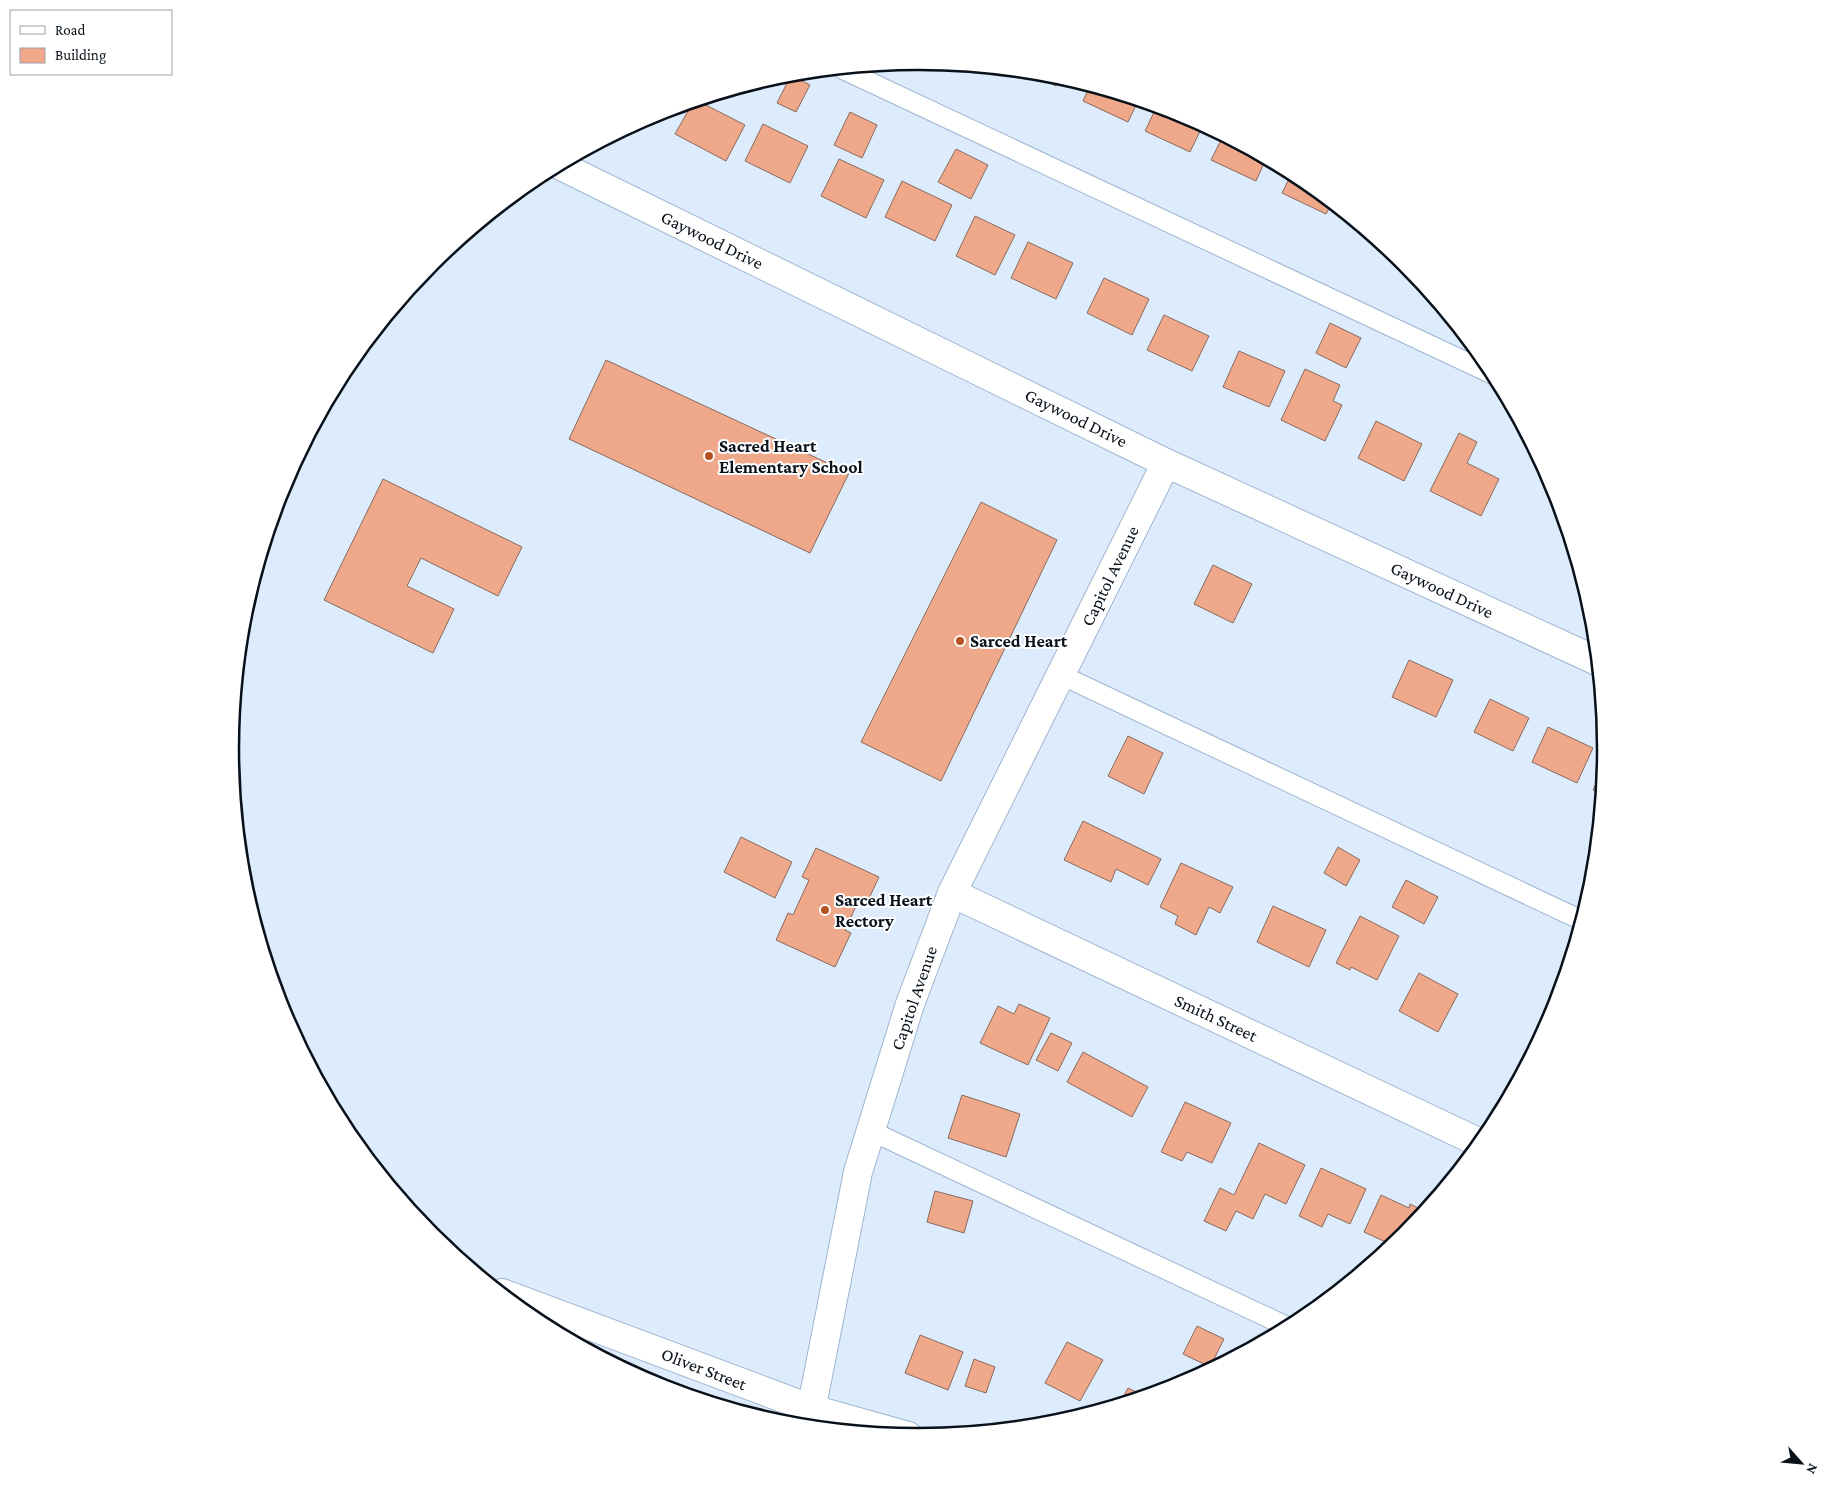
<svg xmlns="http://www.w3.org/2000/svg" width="1836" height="1498" font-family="'Crimson Pro',serif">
<rect width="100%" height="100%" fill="#ddecfc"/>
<g fill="#efa88a" stroke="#896a5d">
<path d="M 1026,72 L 1052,75 L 1060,77 L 1056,86 Z"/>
<path d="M 791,75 L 810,85 L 796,112 L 777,103 Z"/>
<path d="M 1090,86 L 1138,101 L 1128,122 L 1083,101 Z"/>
<path d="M 698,101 L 745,125 L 726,161 L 675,134 L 693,102 Z"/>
<path d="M 1157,106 L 1181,114 L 1203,125 L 1190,152 L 1145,131 Z"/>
<path d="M 850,112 L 877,125 L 862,158 L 834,145 Z"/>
<path d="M 763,124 L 808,146 L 790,183 L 745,161 Z"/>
<path d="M 1223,136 L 1266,159 L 1256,181 L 1211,160 Z"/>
<path d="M 956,149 L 988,165 L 971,199 L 938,182 Z"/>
<path d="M 839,159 L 884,180 L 866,218 L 821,196 Z"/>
<path d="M 1292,173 L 1332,203 L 1326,214 L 1282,193 Z"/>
<path d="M 902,181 L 952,205 L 935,241 L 885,217 Z"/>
<path d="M 975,216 L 1015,235 L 995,275 L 956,256 Z"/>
<path d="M 1028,242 L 1073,263 L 1056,299 L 1011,278 Z"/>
<path d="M 1104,278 L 1149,299 L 1132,335 L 1087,313 Z"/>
<path d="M 1164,315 L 1209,336 L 1192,371 L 1147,350 Z"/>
<path d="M 1330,323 L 1361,338 L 1346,368 L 1316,353 Z"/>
<path d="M 1239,351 L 1285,371 L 1269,407 L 1223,387 Z"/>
<path d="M 606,360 L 849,473 L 810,553 L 569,439 Z"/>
<path d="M 1305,369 L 1340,385 L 1333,401 L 1342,405 L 1325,441 L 1281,420 Z"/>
<path d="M 1376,421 L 1422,444 L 1404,481 L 1358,458 Z"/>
<path d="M 1459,433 L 1477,442 L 1467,463 L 1499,479 L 1481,516 L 1430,491 Z"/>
<path d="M 383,479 L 522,547 L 498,596 L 421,558 L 407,586 L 454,609 L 433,653 L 324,600 Z"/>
<path d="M 981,502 L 1057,540 L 941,781 L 861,742 Z"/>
<path d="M 1213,565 L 1252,584 L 1233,623 L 1194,604 Z"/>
<path d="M 1409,660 L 1453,680 L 1436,717 L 1392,697 Z"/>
<path d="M 1490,699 L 1529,718 L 1513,751 L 1474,732 Z"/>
<path d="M 1548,727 L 1593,748 L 1577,783 L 1532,762 Z"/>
<path d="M 1128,736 L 1163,753 L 1144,794 L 1108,776 Z"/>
<path d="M 1604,766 L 1601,794 L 1593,790 Z"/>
<path d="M 1083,821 L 1161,859 L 1148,885 L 1116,869 L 1111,882 L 1064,860 Z"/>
<path d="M 741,837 L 792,862 L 775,898 L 724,872 Z"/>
<path d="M 1338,847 L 1360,860 L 1346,886 L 1324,873 Z"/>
<path d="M 816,848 L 879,877 L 865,907 L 857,904 L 845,930 L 851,933 L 835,967 L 776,940 L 788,913 L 793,915 L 809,880 L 802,877 Z"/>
<path d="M 1181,863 L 1233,887 L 1220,913 L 1209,907 L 1196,935 L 1175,924 L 1178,916 L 1160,907 Z"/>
<path d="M 1406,880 L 1438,897 L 1424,924 L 1392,907 Z"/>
<path d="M 1273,906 L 1326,930 L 1309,967 L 1257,942 Z"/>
<path d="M 1360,916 L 1399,936 L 1377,980 L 1351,967 L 1350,970 L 1336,963 Z"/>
<path d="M 1419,973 L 1458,994 L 1438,1032 L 1399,1011 Z"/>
<path d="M 1019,1004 L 1050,1018 L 1028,1065 L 980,1043 L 998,1006 L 1014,1014 Z"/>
<path d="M 1051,1033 L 1072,1043 L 1058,1071 L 1036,1060 Z"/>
<path d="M 1083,1052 L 1148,1087 L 1132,1117 L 1067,1082 Z"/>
<path d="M 962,1095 L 1020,1114 L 1006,1157 L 948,1138 Z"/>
<path d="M 1185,1102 L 1231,1123 L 1212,1163 L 1187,1152 L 1182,1161 L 1161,1152 Z"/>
<path d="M 1259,1143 L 1305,1165 L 1286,1204 L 1265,1194 L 1253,1219 L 1236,1211 L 1226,1231 L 1204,1221 L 1220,1188 L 1234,1195 Z"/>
<path d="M 1321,1168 L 1366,1189 L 1350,1224 L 1328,1214 L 1322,1227 L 1299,1216 Z"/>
<path d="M 935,1191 L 973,1201 L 964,1233 L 927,1222 Z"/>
<path d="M 1381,1195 L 1409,1208 L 1410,1204 L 1424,1211 L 1404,1236 L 1392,1245 L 1364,1232 Z"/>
<path d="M 1197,1326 L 1224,1339 L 1210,1367 L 1183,1354 Z"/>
<path d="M 920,1335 L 963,1352 L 948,1390 L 905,1373 Z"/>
<path d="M 1067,1342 L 1103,1360 L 1080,1401 L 1045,1383 Z"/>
<path d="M 974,1359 L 995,1367 L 986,1393 L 965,1386 Z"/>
<path d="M 1128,1388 L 1144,1396 L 1120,1403 Z"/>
</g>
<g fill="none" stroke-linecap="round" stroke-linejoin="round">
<g stroke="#9db6cf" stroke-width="21">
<g id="lane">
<path d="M 842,69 L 1494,375"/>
<path d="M 1061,675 L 1581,920"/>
<path d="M 871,1131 L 1288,1327"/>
</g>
</g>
<g stroke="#9db6cf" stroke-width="30">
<g id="street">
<path d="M 559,165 L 1166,463 L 1597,661"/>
<path d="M 952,893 L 1480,1143"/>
<path d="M 502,1293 L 812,1409 L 908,1436"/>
<path d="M 808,1426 L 858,1172 L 910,1004 L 952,893 L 1166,463"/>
</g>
</g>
<use href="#lane" stroke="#fff" stroke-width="19"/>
<use href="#street" stroke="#fff" stroke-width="28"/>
</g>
<g fill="#b6521f" stroke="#fff" stroke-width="2">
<circle cx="709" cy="456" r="5"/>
<circle cx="960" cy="641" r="5"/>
<circle cx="825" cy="910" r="5"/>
</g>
<g text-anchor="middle" stroke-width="4" stroke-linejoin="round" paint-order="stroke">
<g font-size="18" fill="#081019" stroke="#fff">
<text transform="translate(712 240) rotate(26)" y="6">Gaywood Drive</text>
<text transform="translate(1076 418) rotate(26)" y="6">Gaywood Drive</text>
<text transform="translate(1110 576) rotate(-64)" y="6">Capitol Avenue</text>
<text transform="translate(1442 590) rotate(25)" y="6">Gaywood Drive</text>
<text transform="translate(914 998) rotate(-71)" y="6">Capitol Avenue</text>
<text transform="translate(1216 1018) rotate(25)" y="6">Smith Street</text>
<text transform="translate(704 1369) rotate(21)" y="6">Oliver Street</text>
</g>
<g font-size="18" font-weight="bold" fill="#081019" stroke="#fff" text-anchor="start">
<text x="719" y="452">Sacred Heart<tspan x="719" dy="21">Elementary School</tspan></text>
<text x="970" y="647">Sarced Heart</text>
<text x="835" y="906">Sarced Heart<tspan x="835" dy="21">Rectory</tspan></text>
</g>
</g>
<path d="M0 0H1836V1498H0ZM239 749a679 679 0 1 1 1358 0a679 679 0 1 1-1358 0Z" fill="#fff" fill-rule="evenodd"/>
<path fill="none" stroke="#081019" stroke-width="2.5" d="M239 749a679 679 0 1 1 1358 0a679 679 0 1 1-1358 0Z"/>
<rect x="10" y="10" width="162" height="65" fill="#ffffff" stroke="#9c9fa3"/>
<rect x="20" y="26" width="25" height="8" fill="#ffffff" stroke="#9c9fa3"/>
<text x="55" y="35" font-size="15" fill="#081019">Road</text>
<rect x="20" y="48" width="25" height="15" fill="#efa88a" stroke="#9c9fa3"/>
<text x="55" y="60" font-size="15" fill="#081019">Building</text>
<g transform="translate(1801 1463) rotate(117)" stroke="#ffffff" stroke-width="4" paint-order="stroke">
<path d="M0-4L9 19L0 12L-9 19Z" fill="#081019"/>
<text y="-8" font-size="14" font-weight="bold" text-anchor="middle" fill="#081019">N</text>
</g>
</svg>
